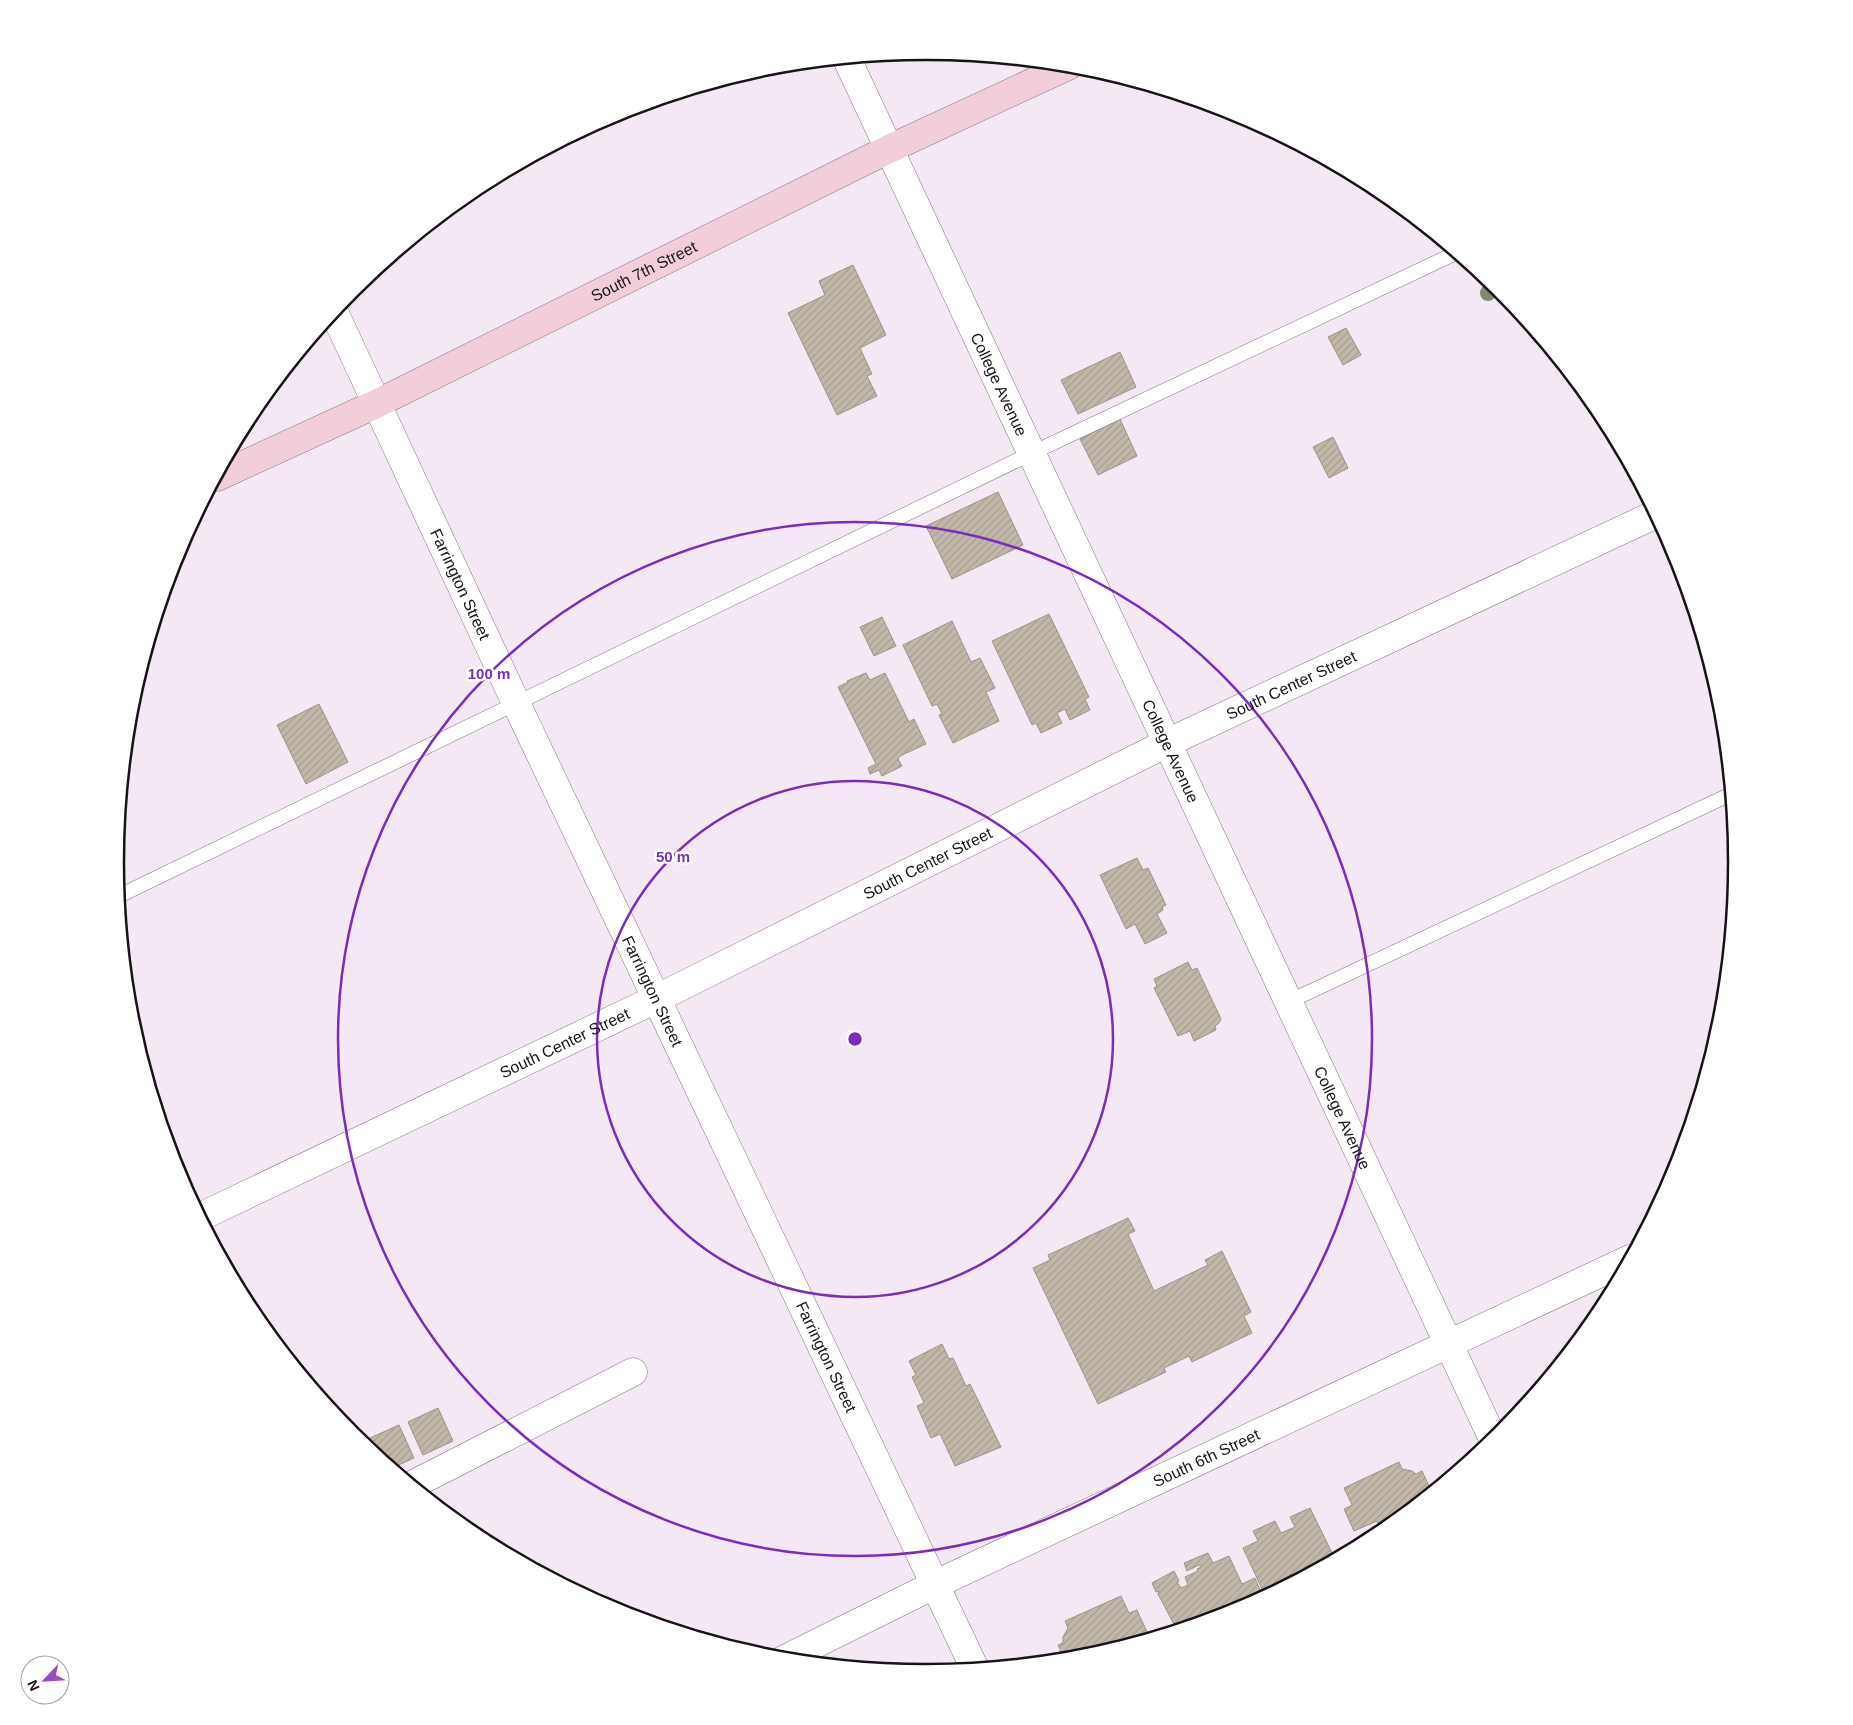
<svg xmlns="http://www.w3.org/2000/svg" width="1853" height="1725" font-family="Helvetica,sans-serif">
<defs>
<pattern id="building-hatch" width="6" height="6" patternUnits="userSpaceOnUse" patternTransform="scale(1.25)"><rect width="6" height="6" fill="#c2b8aa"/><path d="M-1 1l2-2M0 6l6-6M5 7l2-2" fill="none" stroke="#a69d92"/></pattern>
</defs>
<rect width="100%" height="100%" fill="#f4e8f5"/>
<g fill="url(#building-hatch)" stroke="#9c9385">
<path d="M 853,265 L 886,335 L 860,348 L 872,374 L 867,376 L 877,396 L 837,415 L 788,313 L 825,295 L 819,281 Z"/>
<path d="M 1346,328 L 1361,355 L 1343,365 L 1328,337 Z"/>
<path d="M 1120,352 L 1136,387 L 1078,414 L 1061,380 Z"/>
<path d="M 1120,419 L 1137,456 L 1098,475 L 1080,439 Z"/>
<path d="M 1333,437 L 1348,468 L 1329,478 L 1313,447 Z"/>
<path d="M 998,492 L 1023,545 L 952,579 L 926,526 Z"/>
<path d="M 1049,614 L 1089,697 L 1085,699 L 1090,710 L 1070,720 L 1065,709 L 1057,713 L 1062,723 L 1041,733 L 1036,723 L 1032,725 L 992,641 Z"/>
<path d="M 882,617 L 896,646 L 874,656 L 860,627 Z"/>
<path d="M 952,621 L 971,662 L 980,658 L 995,688 L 986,692 L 999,721 L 953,743 L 939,715 L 942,714 L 937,704 L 932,706 L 903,645 Z"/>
<path d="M 866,673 L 870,680 L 885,673 L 909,722 L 914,719 L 926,744 L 900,756 L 898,759 L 902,766 L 882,776 L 879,770 L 870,774 L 868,768 L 876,764 L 838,687 L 848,682 L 847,681 Z"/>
<path d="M 319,704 L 348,762 L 306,784 L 277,725 Z"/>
<path d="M 1137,858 L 1143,870 L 1148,868 L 1166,905 L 1162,907 L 1163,910 L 1157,914 L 1167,933 L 1145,944 L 1135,924 L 1126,929 L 1100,875 Z"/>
<path d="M 1188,962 L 1192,970 L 1197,968 L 1221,1019 L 1219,1023 L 1215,1026 L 1216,1030 L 1194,1041 L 1190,1031 L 1178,1036 L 1154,988 L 1157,986 L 1154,979 Z"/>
<path d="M 1128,1218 L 1135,1231 L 1128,1234 L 1154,1291 L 1208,1265 L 1205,1260 L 1222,1251 L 1251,1312 L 1244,1316 L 1252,1333 L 1192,1362 L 1189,1356 L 1164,1368 L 1166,1372 L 1098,1404 L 1033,1268 L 1050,1260 L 1048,1255 Z"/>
<path d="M 942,1344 L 949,1359 L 953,1358 L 966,1386 L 970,1384 L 1001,1447 L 955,1466 L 940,1434 L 931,1438 L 917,1406 L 924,1403 L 912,1377 L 916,1375 L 909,1361 Z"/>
<path d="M 438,1408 L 453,1441 L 423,1455 L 408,1422 Z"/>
<path d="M 399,1425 L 414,1458 L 392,1468 L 361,1442 Z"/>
<path d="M 1399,1462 L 1402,1469 L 1412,1471 L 1416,1474 L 1422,1471 L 1431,1490 L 1433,1491 L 1382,1533 L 1377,1521 L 1354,1531 L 1344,1509 L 1352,1505 L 1344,1488 Z"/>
<path d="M 1310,1508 L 1335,1559 L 1237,1612 L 1177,1630 L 1158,1594 L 1159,1591 L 1156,1592 L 1152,1583 L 1174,1571 L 1179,1581 L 1177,1582 L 1181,1588 L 1188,1585 L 1185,1577 L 1198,1571 L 1197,1569 L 1201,1567 L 1199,1565 L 1187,1571 L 1184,1563 L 1208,1553 L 1213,1563 L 1229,1556 L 1242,1584 L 1255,1578 L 1260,1590 L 1262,1589 L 1243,1548 L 1258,1541 L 1253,1531 L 1275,1521 L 1281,1533 L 1295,1527 L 1290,1517 Z"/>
<path d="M 1121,1596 L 1129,1613 L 1137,1610 L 1147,1632 L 1125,1642 L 1126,1646 L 1084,1658 L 1065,1660 L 1058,1645 L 1063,1643 L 1063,1637 L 1068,1628 L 1065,1621 Z"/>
</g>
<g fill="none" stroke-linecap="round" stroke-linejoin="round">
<g stroke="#827782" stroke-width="15">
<g id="service">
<path d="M 119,896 L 1032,453 L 1456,253"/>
<path d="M 1288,1002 L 1731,794"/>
</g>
</g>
<g stroke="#827782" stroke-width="29">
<g id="minor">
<path id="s1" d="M 334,312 L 516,703 L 975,1669"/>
<path id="s2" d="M 200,1217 L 656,999 L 1167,743 L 1656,514"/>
<path d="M 412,1485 L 633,1372"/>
</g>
</g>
<g stroke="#827782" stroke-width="29">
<g id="tertiary">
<path id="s3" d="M 847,59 L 1494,1441"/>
<path id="s4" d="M 783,1660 L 936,1584 L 1630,1259"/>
</g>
</g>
<g stroke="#827782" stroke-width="29">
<g id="secondary">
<path id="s5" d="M 217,477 L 376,404 L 889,149 L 1070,65"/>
</g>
</g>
<use href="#service" stroke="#fff" stroke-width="14"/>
<use href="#minor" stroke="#fff" stroke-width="28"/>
<use href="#tertiary" stroke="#fff" stroke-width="28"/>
<use href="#secondary" stroke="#f1ced9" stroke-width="28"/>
</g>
<circle fill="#848973" cx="1488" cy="293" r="8"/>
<g fill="none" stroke="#7b2cbf" stroke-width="2.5">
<circle cx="855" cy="1039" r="258"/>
<circle cx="855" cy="1039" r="517"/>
</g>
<g text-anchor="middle" stroke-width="5" stroke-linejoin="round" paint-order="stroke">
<g font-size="16" fill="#171317" stroke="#fff">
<text dy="6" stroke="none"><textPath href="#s5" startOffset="474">South 7th Street</textPath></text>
<text dy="6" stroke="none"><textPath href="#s3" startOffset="359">College Avenue</textPath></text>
<text dy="6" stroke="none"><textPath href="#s1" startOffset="300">Farrington Street</textPath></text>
<text dy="6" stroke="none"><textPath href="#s2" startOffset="1214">South Center Street</textPath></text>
<text dy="6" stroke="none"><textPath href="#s3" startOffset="764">College Avenue</textPath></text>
<text dy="6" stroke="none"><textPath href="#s2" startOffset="809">South Center Street</textPath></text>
<text dy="6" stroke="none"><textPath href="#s1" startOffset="750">Farrington Street</textPath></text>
<text dy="6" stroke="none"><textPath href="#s2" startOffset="404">South Center Street</textPath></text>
<text dy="6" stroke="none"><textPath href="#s3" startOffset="1169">College Avenue</textPath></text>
<text dy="6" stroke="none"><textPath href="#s1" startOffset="1155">Farrington Street</textPath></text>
<text dy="6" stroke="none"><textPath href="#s4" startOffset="469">South 6th Street</textPath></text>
</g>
</g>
<path d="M0 0H1853V1725H0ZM124 862a802 802 0 1 1 1604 0a802 802 0 1 1-1604 0Z" fill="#fff" fill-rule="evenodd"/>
<path fill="none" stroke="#171317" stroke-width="2.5" d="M124 862a802 802 0 1 1 1604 0a802 802 0 1 1-1604 0Z"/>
<circle cx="855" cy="1039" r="8" fill="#7b2cbf" stroke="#fff" stroke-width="2.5"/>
<g font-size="15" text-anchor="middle" font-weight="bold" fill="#7b2cbf" stroke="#fff" stroke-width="5" stroke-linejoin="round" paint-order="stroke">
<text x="489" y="679">100 m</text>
<text x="673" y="862">50 m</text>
</g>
<g transform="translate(45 1680) rotate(245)"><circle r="24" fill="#ffffff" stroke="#a2a1a2"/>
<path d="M0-4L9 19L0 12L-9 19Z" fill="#974bbd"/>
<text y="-8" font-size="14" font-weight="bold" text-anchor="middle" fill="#171317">N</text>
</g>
</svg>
